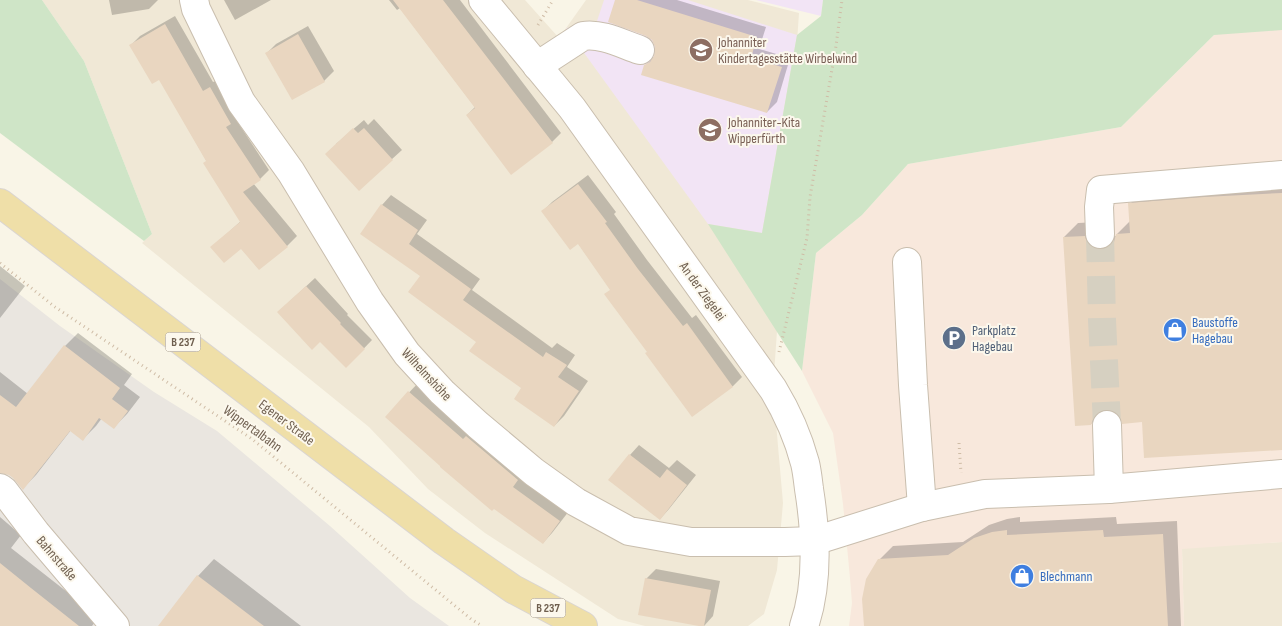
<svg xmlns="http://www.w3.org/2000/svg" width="1282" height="626" font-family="'Sofia Sans Condensed',sans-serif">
<rect width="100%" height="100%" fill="#f9f5e7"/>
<g fill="#f0e8d6">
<path d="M 42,0 L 525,0 L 559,38 L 586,0 L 748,0 L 799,13 L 773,389 L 783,503 L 777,570 L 764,614 L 748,626 L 645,626 L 618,619 L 485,533 L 428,489 L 369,427 L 142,243 L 152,234 L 84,61 Z"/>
<path d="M 1282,542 L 1282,626 L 1184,626 L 1182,548 Z"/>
</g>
<path fill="#f8e8dc" d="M 1282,29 L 1282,542 L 1182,549 L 1184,626 L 849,626 L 852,603 L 850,578 L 843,504 L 833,433 L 802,371 L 816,253 L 862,215 L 908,164 L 1121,127 L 1215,34 Z"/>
<path fill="#eae6e0" d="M 0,279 L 60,326 L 154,392 L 217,431 L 330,526 L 410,598 L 449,626 L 0,626 Z"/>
<g fill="#f2e4f5">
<path d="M 604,0 L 688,0 L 797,35 L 762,233 L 708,224 L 566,28 L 596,24 Z"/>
<path d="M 756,0 L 823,0 L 821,16 Z"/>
</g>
<g fill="#cfe5c7">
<path d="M 0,0 L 42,0 L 84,61 L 152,234 L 144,241 L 0,133 Z"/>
<path d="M 823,0 L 1282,0 L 1282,30 L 1214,35 L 1121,127 L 908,164 L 862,215 L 816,253 L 802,371 L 708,224 L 762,233 L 797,35 L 821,16 Z"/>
</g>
<g fill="#0003">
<path d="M 109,0 L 158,0 L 149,9 L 112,15 Z"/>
<path d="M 224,0 L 271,0 L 235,20 Z"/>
<path d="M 389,0 L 460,0 L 561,133 L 552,142 L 467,115 L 475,107 L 400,8 L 397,10 Z"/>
<path d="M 616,0 L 677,0 L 766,27 L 759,49 L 790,58 L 777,102 L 767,112 L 645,66 L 655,56 L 656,46 L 653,39 Z"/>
<path d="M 175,16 L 213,82 L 220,79 L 235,118 L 269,170 L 260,179 L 253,183 L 297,236 L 287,246 L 259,269 L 241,248 L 212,247 L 241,221 L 159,78 L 131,45 L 140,36 Z"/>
<path d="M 308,26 L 334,71 L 324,81 L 267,53 L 276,44 Z"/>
<path d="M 374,119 L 402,150 L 359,189 L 336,144 L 364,120 L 368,125 Z"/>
<path d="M 588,175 L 616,212 L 614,214 L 647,260 L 692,318 L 696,315 L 742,377 L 733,386 L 692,415 L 649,351 L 611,289 L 578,243 L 543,211 L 552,202 Z"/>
<path d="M 1282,180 L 1282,449 L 1143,421 L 1121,416 L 1115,410 L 1105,408 L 1105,410 L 1091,424 L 1064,237 L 1078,223 L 1098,222 L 1107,235 L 1116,236 L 1117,234 L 1131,220 L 1130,204 L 1144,190 Z"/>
<path d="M 391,195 L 427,220 L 417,234 L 480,279 L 472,290 L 552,348 L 557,343 L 575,355 L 567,367 L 588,381 L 564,416 L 554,426 L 523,388 L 477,341 L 421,276 L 362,233 L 382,205 Z"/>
<path d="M 0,266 L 25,286 L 0,318 Z"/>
<path d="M 315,278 L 348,314 L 347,315 L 372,340 L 346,367 L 287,304 Z"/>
<path d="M 78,333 L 132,374 L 124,385 L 140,397 L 127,414 L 114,427 L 102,418 L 96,426 L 83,439 L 71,430 L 36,475 L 23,488 L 10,474 L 0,472 L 0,372 L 28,394 L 65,346 Z"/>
<path d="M 419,382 L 569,511 L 552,533 L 543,543 L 386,417 Z"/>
<path d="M 639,445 L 669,468 L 677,460 L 696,475 L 669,509 L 660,519 L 630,455 Z"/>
<path d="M 0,517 L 21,535 L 11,548 L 99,617 L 92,626 L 0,626 Z"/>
<path d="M 1020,517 L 1020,522 L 1116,517 L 1117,524 L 1177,521 L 1181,626 L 865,626 L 879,560 L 893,546 L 963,542 L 989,525 L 1007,519 Z"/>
<path d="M 214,559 L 301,626 L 159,626 L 198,576 Z"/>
<path d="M 656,569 L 720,581 L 713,616 L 704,626 L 646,579 Z"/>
</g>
<g fill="#e9d6c0">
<path d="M 393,0 L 443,0 L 553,143 L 511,175 L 466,115 L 475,108 Z"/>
<path d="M 615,0 L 637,0 L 757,37 L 751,58 L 782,67 L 767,113 L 641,75 L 644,65 L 650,62 L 654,56 L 655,47 L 652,40 L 646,36 L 608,22 Z"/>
<path d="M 165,24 L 203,91 L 210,87 L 231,124 L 226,127 L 261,180 L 243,192 L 288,247 L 259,270 L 241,249 L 224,263 L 210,247 L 240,222 L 203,163 L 206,161 L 159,80 L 152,84 L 129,45 Z"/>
<path d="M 298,34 L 325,82 L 292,100 L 265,53 Z"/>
<path d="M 353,128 L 358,133 L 364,128 L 393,160 L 359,191 L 325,154 Z"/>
<path d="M 578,184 L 607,222 L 605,223 L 638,269 L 683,326 L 687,323 L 733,387 L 692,417 L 645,353 L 647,352 L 604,294 L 610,290 L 578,244 L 570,250 L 541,211 Z"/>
<path d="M 1282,193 L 1282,450 L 1144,458 L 1142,422 L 1122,424 L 1120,416 L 1115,412 L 1106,409 L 1099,412 L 1094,417 L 1091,425 L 1075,426 L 1063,237 L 1085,236 L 1087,243 L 1092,248 L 1101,250 L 1109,247 L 1114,242 L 1116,234 L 1130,233 L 1128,203 L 1204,197 Z"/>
<path d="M 381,204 L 418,230 L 409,244 L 471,289 L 463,300 L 543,357 L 546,352 L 567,365 L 558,377 L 579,391 L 554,427 L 514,399 L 521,388 L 469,351 L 476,342 L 408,292 L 420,276 L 360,234 Z"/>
<path d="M 306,286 L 341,323 L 340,324 L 365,349 L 346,368 L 320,342 L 312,350 L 277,312 Z"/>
<path d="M 64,345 L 120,388 L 112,399 L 128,411 L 114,429 L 99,418 L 83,441 L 70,431 L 23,490 L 13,478 L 9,475 L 0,473 L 0,395 L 16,407 Z"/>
<path d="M 408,391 L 463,439 L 466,436 L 518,480 L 513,487 L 560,521 L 543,544 L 494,509 L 492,511 L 440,467 L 440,466 L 385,417 Z"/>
<path d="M 629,454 L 660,478 L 667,469 L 687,485 L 660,520 L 608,480 Z"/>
<path d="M 1007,530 L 1007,535 L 1103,530 L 1104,537 L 1163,534 L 1168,626 L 864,626 L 862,599 L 866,579 L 878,559 L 948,555 L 974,538 L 992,532 Z"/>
<path d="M 0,563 L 31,588 L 79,626 L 0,626 Z"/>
<path d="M 197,575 L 264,626 L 158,626 Z"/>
<path d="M 645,578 L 711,590 L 704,626 L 699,626 L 638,615 Z"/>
</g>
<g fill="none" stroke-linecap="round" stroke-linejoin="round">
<path stroke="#d6d0c1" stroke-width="28" stroke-dasharray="28 14" stroke-linecap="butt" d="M 1100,234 L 1102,320 L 1107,425"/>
<g stroke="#c9beae" stroke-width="30">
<g id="minor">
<path d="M 194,0 L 196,9 L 241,102 L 291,172 L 370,302 L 407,354 L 442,392 L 478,425 L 534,472 L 576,502 L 629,531 L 691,542 L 785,542 L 814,541 L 922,507 L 985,494 L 1109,489 L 1282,474"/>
<path d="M 483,0 L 572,108 L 773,389 C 787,412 798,437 805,463 C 807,471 808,481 809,489 C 816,533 819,583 804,626"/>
<path d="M 537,66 L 583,36 C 602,33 622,44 640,50"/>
<path d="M 1100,234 L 1099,207 L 1101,190 L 1282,175"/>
<path d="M 907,262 L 913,385 L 922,507"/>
<path d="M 1107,425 L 1109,489"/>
<path d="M 0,488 L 4,491 L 36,533 L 115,626"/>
</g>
</g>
<g stroke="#dad5d1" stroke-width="30">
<path id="major" d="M 0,203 L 444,541 L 513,589 L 583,626"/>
</g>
<g stroke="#cfbca6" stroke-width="3" stroke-dasharray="1 4" stroke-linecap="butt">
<path d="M 538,25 L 553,0"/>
<path d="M 0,263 L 55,307 L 252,439 L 471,619 L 482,626"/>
<path d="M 779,352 L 807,238 L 810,197 L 836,46 L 842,0"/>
<path d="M 959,443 L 961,473"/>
</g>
<use href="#minor" stroke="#fff" stroke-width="28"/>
<use href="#major" stroke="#efdfa8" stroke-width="28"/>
</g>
<defs>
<g id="school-disc" transform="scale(1.25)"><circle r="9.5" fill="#8d6e63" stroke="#fcf8ed"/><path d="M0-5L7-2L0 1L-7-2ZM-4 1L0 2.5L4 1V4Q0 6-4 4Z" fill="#fff"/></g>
<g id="shop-disc" transform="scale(1.25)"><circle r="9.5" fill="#3f7fe0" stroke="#fcf8ed"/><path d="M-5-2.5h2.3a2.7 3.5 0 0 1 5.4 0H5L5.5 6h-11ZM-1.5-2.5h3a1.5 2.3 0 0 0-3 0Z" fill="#fff"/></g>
<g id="parking-disc" transform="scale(1.25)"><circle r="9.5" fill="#5c6f8a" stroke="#fcf8ed"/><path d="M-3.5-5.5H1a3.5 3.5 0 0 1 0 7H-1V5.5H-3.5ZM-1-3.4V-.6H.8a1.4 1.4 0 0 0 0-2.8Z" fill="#fff"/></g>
</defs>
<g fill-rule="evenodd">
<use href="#school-disc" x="701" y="50"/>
<use href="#school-disc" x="710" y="130"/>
<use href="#shop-disc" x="1175" y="330"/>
<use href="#parking-disc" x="954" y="338"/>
<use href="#shop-disc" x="1022" y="576"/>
</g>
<g text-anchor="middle" stroke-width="4" stroke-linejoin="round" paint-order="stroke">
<g fill="#fcf8ed" stroke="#998d7e" stroke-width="1">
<rect x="165.5" y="332.5" width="35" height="19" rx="4"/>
<rect x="530.5" y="598.5" width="35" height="19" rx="4"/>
</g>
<g font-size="12" font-weight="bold" fill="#6f5f4f">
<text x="183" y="346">B 237</text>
<text x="548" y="612">B 237</text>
</g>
<g font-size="14" fill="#785e54" stroke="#fcf8ed" text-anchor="start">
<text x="718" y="47">Johanniter<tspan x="718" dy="16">Kindertagesstätte Wirbelwind</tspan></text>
<text x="728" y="127">Johanniter-Kita<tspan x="728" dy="16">Wipperfürth</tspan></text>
</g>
<g font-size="14" fill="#6f5f4f" stroke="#fcf8ed">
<text transform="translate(703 291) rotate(54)" y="5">An der Ziegelei</text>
<text transform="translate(427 374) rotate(47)" y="5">Wilhelmshöhe</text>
<text transform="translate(287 422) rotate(37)" y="5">Egener Straße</text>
<text transform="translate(253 428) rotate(36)" y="5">Wippertalbahn</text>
<text transform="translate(57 558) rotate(49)" y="5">Bahnstraße</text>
</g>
<g font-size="14" fill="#366cbe" stroke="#fcf8ed" text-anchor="start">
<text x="1192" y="327">Baustoffe<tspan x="1192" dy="16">Hagebau</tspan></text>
<text x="1040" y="581">Blechmann</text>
</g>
<g font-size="14" fill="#4e5e75" stroke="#fcf8ed" text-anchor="start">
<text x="972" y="335">Parkplatz<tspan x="972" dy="16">Hagebau</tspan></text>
</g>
</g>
</svg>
